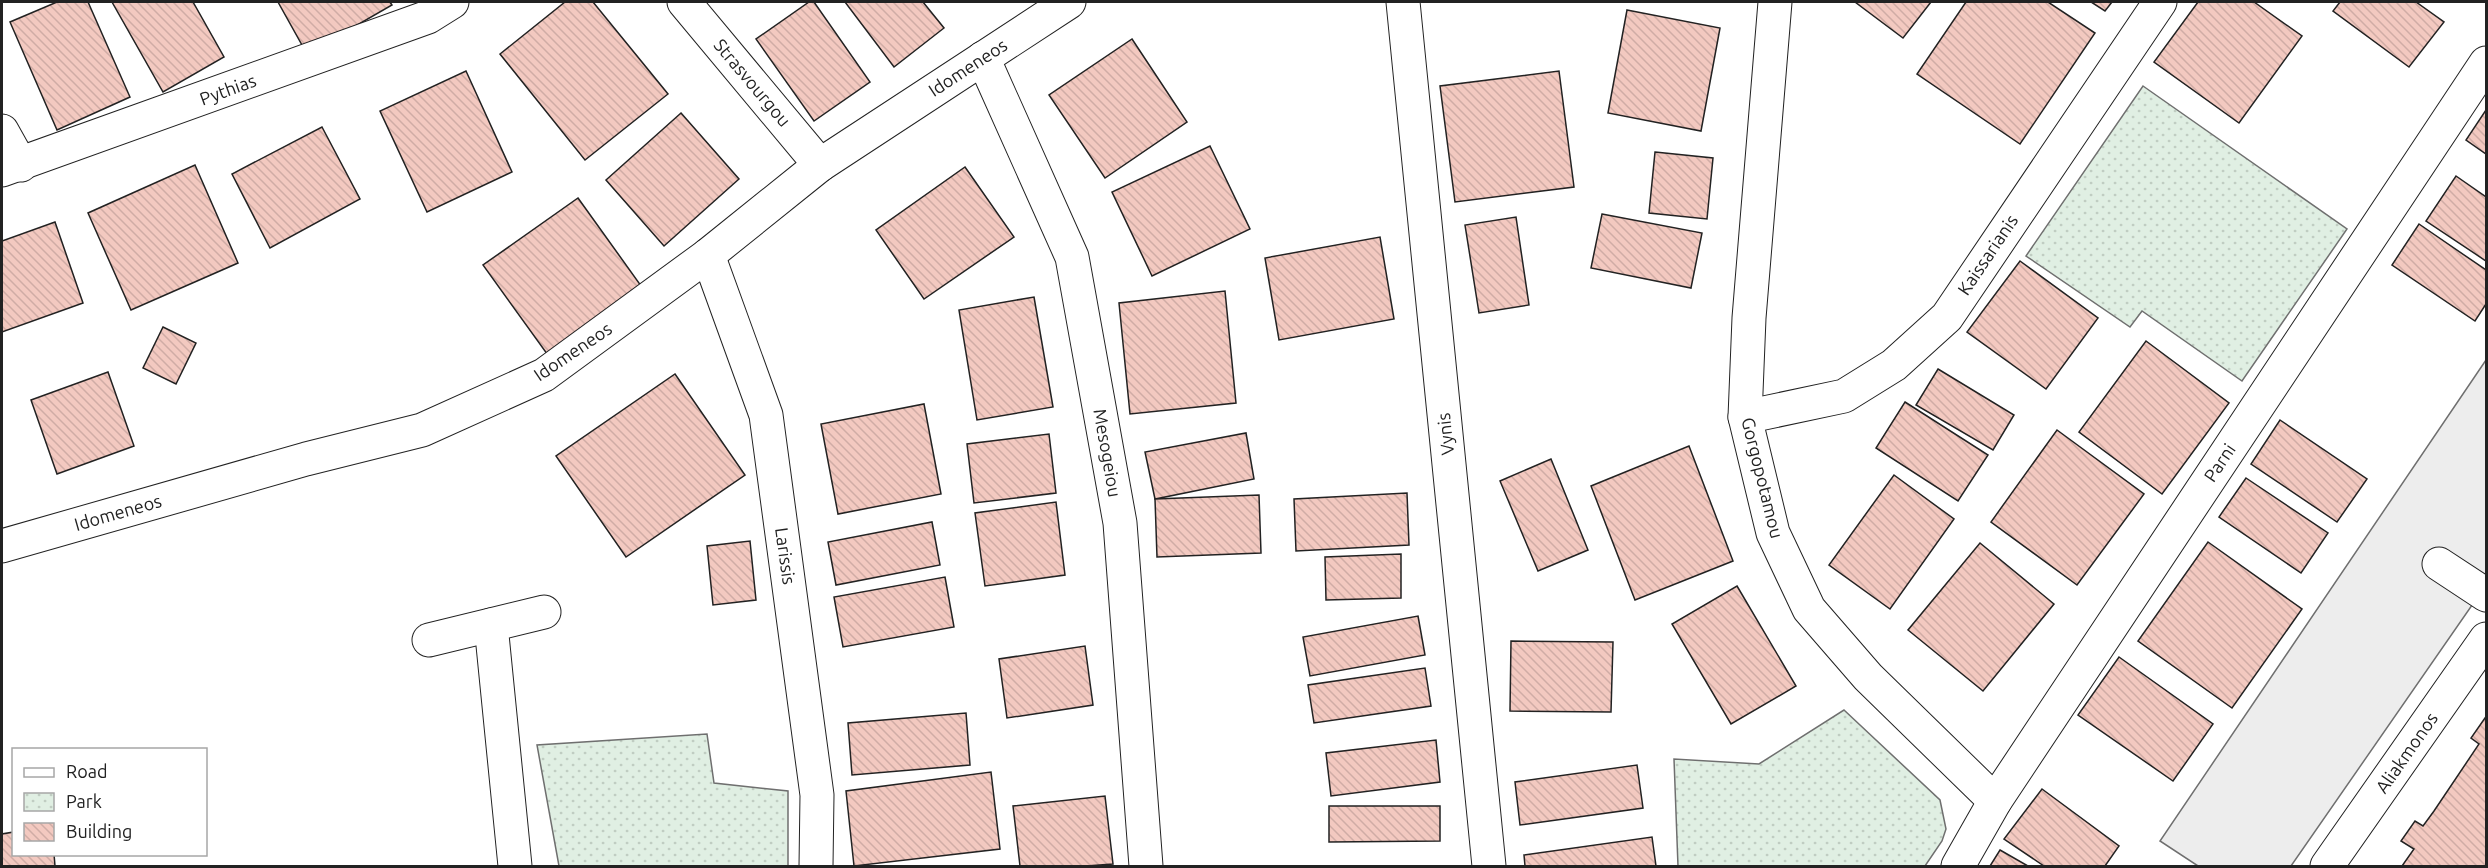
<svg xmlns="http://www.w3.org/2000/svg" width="2488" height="868" font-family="Ubuntu,sans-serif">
<defs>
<pattern id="park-dots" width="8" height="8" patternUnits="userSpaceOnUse" patternTransform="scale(1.5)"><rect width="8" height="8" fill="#e0efe3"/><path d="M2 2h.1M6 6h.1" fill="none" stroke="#c0cdc2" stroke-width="1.8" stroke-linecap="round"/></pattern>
<pattern id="building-back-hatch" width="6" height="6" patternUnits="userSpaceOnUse" patternTransform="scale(1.5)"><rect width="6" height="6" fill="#f3c9c0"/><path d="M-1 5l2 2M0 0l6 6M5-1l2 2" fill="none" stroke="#d0aca5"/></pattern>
</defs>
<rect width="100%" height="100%" fill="#fff"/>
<g fill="url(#park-dots)" stroke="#6f6f6f" stroke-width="1.5">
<path d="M 2143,86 L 2347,229 L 2242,381 L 2142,311 L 2130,327 L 2026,256 Z"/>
<path d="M 1844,710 L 1940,800 L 1946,829 L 1942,841 L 1925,866 L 1678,866 L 1674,759 L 1759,764 Z"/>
<path d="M 707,734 L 714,783 L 788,791 L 788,866 L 559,866 L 537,745 Z"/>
</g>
<path fill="#ededed" stroke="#6f6f6f" stroke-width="1.5" d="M 2486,360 L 2486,585 L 2291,866 L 2198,866 L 2160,841 Z"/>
<g fill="url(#building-back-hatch)" stroke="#222" stroke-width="1.5">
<path d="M 57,2 L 88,2 L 130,97 L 57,130 L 10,22 Z"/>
<path d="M 112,2 L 193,2 L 224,57 L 163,92 Z"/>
<path d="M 278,2 L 390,2 L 392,5 L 307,54 Z"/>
<path d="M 565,2 L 593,2 L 668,94 L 585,160 L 500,54 Z"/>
<path d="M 809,2 L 814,2 L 870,82 L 814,121 L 756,39 Z"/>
<path d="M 845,2 L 923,2 L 944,28 L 894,67 Z"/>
<path d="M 1855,2 L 1931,2 L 1903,38 Z"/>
<path d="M 1966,2 L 2048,2 L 2095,33 L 2020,144 L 1917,74 Z"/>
<path d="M 2091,2 L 2112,2 L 2105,11 Z"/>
<path d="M 2198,2 L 2254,2 L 2302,36 L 2239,123 L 2154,62 Z"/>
<path d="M 2340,2 L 2416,2 L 2444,22 L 2409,67 L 2333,11 Z"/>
<path d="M 1627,10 L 1720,28 L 1701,131 L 1608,113 Z"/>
<path d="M 1132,39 L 1187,122 L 1105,178 L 1049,95 Z"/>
<path d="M 466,71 L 512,172 L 427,212 L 380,111 Z"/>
<path d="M 1559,71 L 1574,187 L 1455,202 L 1440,86 Z"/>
<path d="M 2486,110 L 2486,154 L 2466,140 Z"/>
<path d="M 681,113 L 739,179 L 664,246 L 606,180 Z"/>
<path d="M 322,127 L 360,199 L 270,248 L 232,174 Z"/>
<path d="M 1210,146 L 1250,229 L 1152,276 L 1112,192 Z"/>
<path d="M 1655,152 L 1713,158 L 1707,219 L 1649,213 Z"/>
<path d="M 195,165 L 238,263 L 131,310 L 88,213 Z"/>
<path d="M 965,167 L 1014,237 L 924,299 L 876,230 Z"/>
<path d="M 2456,176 L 2486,197 L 2486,261 L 2426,221 Z"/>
<path d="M 578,198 L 644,290 L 550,358 L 483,265 Z"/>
<path d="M 1602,214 L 1702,233 L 1691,288 L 1591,268 Z"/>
<path d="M 1516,217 L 1529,305 L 1479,313 L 1465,225 Z"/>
<path d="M 55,222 L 83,303 L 2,332 L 2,241 Z"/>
<path d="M 2419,224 L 2486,270 L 2486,304 L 2475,321 L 2392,265 Z"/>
<path d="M 1380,237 L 1394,319 L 1279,340 L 1265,258 Z"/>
<path d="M 2020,261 L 2098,318 L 2046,389 L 1967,332 Z"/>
<path d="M 1225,291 L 1236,403 L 1130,414 L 1119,303 Z"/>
<path d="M 1034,297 L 1053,407 L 977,420 L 959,310 Z"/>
<path d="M 163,327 L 196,343 L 176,384 L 143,368 Z"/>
<path d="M 2146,341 L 2229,403 L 2162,494 L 2079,432 Z"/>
<path d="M 1938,369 L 2014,415 L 1993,450 L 1916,405 Z"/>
<path d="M 108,372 L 134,446 L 57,474 L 31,400 Z"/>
<path d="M 675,374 L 745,475 L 626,557 L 556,456 Z"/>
<path d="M 1905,402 L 1988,455 L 1958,501 L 1876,448 Z"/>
<path d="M 924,404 L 941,494 L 838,514 L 821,424 Z"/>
<path d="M 2280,420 L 2367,479 L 2337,522 L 2251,464 Z"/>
<path d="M 2057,430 L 2144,494 L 2077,585 L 1991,522 Z"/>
<path d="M 1246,433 L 1254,479 L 1155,499 L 1145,452 Z"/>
<path d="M 1049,434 L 1056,493 L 974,503 L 967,444 Z"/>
<path d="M 1689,446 L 1733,561 L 1635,600 L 1591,486 Z"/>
<path d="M 1551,459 L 1588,550 L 1538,571 L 1500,481 Z"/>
<path d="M 1894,475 L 1954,519 L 1890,609 L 1829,565 Z"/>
<path d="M 2246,478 L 2328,533 L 2301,573 L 2219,517 Z"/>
<path d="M 1407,493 L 1409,545 L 1296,551 L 1294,499 Z"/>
<path d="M 1259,495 L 1261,553 L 1157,557 L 1155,499 Z"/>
<path d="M 1056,502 L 1065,575 L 985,586 L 975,513 Z"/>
<path d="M 932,522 L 940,565 L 836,585 L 828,542 Z"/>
<path d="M 750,541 L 756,600 L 713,605 L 707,546 Z"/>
<path d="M 2208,542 L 2302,609 L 2232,708 L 2138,641 Z"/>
<path d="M 1980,543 L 2054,604 L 1983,691 L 1908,630 Z"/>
<path d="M 1401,554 L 1401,598 L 1326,600 L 1325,557 Z"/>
<path d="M 945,577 L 954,627 L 843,647 L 834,597 Z"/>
<path d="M 1737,586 L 1796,686 L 1731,724 L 1672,624 Z"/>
<path d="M 1418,616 L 1425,655 L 1310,676 L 1303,637 Z"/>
<path d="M 1511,641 L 1613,642 L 1611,712 L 1510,711 Z"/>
<path d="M 1085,646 L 1093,705 L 1007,718 L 999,659 Z"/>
<path d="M 2119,657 L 2213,724 L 2173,781 L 2078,715 Z"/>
<path d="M 1425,668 L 1431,706 L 1314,723 L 1308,685 Z"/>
<path d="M 966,713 L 970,765 L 852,775 L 848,723 Z"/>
<path d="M 2485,718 L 2486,720 L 2486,866 L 2402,866 L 2414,849 L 2401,841 L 2415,821 L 2423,826 L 2434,811 L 2479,744 L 2471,738 Z"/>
<path d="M 1436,740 L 1440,782 L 1331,796 L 1326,753 Z"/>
<path d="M 1637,765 L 1643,808 L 1520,825 L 1515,782 Z"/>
<path d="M 991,772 L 1000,849 L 854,866 L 846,791 Z"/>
<path d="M 2042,789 L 2119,846 L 2105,866 L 2044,866 L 2004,839 Z"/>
<path d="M 1105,796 L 1113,864 L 1086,866 L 1020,866 L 1013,806 Z"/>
<path d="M 1329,806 L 1440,806 L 1440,841 L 1329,842 Z"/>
<path d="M 14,832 L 14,854 L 54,854 L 55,866 L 2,866 L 2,834 Z"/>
<path d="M 1652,837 L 1656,866 L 1525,866 L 1524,855 Z"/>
<path d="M 2000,850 L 2028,866 L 1990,866 Z"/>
</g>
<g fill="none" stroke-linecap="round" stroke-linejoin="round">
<g stroke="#222" stroke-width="35">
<g id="minor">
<path d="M 684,2 L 820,165"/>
<path d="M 1403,2 L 1489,866"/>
<path d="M 1775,2 L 1749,318 L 1745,417 L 1773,533 L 1809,609 L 1868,677 L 1995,801"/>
<path d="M 983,58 L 1072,257 L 1120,523 L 1146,866"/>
<path d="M 2,131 L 21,165"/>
<path d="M 2,170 L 428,17 L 452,2"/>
<path d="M 708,255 L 766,415 L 817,795 L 816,866"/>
<path d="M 1745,417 L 1844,396 L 1894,365 L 1947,317 L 2160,2"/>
<path d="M 2,546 L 306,459 L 422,430 L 544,375 L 708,255 L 820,165 L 1069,2"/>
<path d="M 2439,564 L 2486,595"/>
<path d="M 491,625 L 515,866"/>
<path d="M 429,640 L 544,612"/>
<path d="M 1958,866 L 1995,801 L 2486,63"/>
<path d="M 2327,866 L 2486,639"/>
</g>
</g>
<use href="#minor" stroke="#fff" stroke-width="33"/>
</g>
<g text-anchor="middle" stroke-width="4.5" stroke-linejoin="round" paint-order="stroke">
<g font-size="18" fill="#222" stroke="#fff">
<text transform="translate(968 68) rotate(-33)" y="6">Idomeneos</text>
<text transform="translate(752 83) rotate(50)" y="6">Strasvourgou</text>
<text transform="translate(228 90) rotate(-20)" y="6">Pythias</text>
<text transform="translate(1988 255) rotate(-56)" y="6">Kaissarianis</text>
<text transform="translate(573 352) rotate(-34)" y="6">Idomeneos</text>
<text transform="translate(1446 434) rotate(-96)" y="6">Vynis</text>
<text transform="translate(1107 453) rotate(80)" y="6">Mesogeiou</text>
<text transform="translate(2220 463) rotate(-56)" y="6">Parni</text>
<text transform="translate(1762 478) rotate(76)" y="6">Gorgopotamou</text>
<text transform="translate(118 513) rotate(-16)" y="6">Idomeneos</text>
<text transform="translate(785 556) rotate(82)" y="6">Larissis</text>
<text transform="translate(2407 753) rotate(-55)" y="6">Aliakmonos</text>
</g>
</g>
<rect width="2488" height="868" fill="none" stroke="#222222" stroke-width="6"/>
<rect x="12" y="748" width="195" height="108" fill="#ffffff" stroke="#a7a7a7" stroke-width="1.5"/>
<rect x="24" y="768" width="30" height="9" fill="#ffffff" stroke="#a7a7a7" stroke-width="1.5"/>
<text x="66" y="778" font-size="18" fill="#222222">Road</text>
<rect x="24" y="793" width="30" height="18" fill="url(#park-dots)" stroke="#a7a7a7" stroke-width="1.5"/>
<text x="66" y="808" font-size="18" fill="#222222">Park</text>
<rect x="24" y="823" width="30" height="18" fill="url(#building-back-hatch)" stroke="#a7a7a7" stroke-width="1.5"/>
<text x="66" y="838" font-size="18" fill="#222222">Building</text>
</svg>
